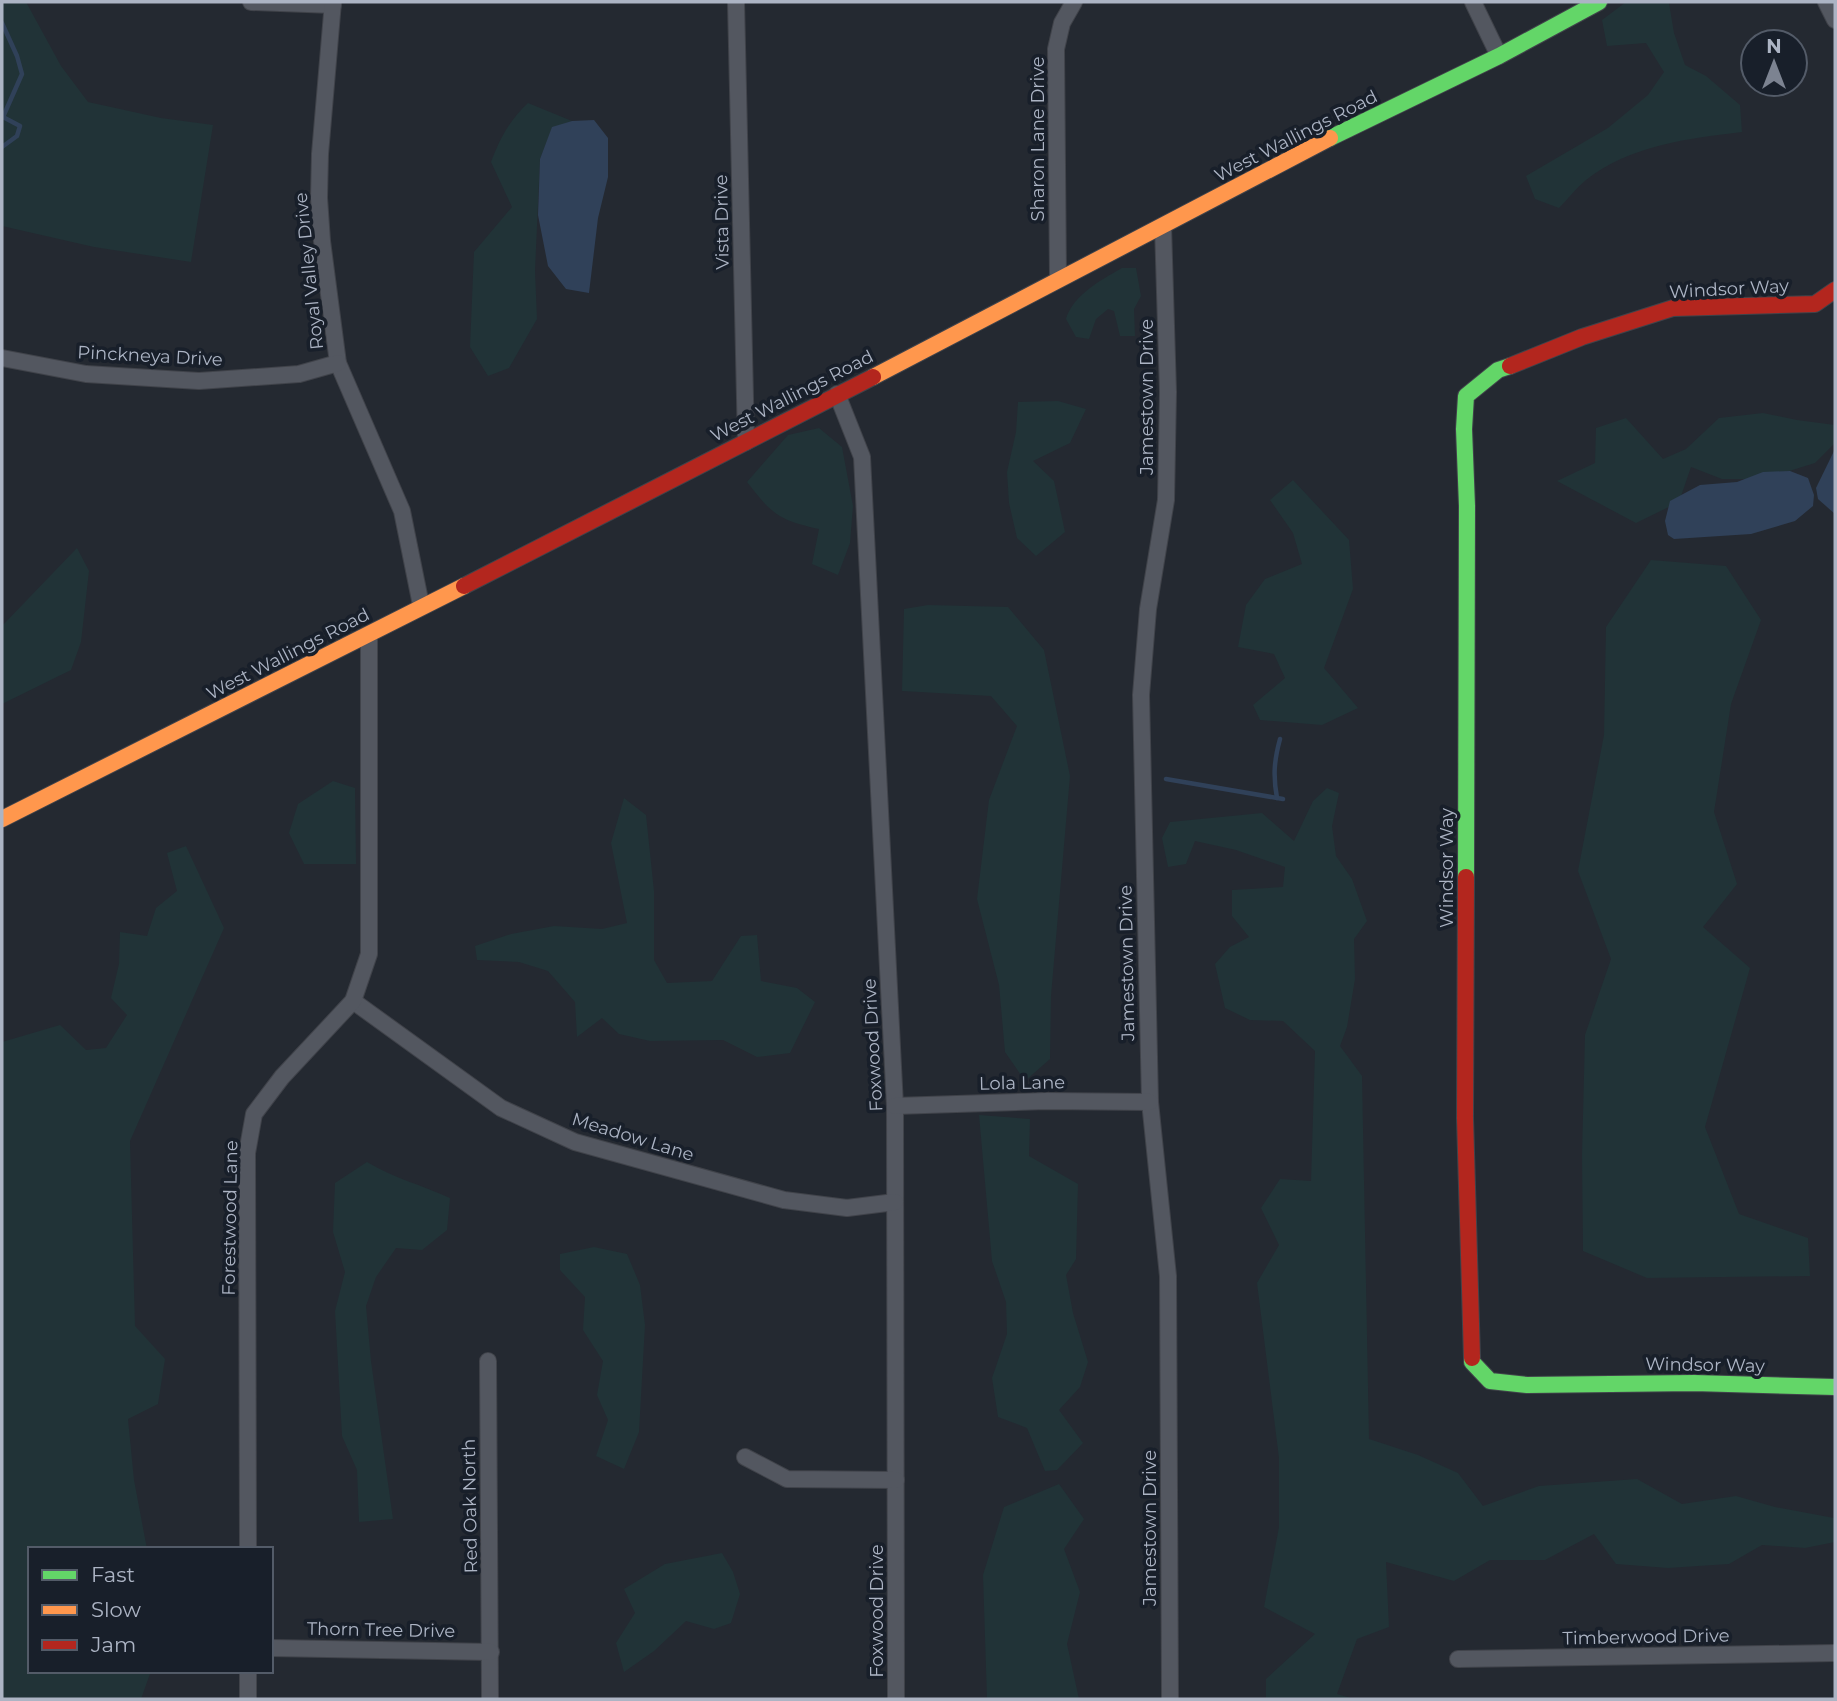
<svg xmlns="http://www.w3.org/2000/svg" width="1837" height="1701" font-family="Montserrat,sans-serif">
<rect width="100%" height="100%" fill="#242931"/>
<g fill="#213337">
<path d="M 2,2 L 26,2 L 61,66 L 88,102 L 161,118 L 213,125 L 191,262 L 94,247 L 2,226 Z"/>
<path d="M 1626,2 L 1669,3 L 1674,33 L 1685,65 L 1706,76 L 1740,105 L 1742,132 C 1690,138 1628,146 1586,180 C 1576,188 1568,199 1559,208 L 1535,199 L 1526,176 L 1608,128 L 1648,95 L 1664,72 L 1646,43 L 1607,46 L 1602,20 Z"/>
<path d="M 528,103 L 572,121 L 552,128 L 540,159 L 535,271 L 537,319 L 509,368 L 488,376 L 470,347 L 474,252 L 512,207 L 491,162 C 500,138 509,121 528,103 Z"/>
<path d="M 1122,268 L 1136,268 L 1141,296 L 1134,309 L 1135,336 L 1120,336 L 1114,311 L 1108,309 L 1096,319 L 1089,339 L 1076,337 L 1066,319 C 1073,295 1101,280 1122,268 Z"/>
<path d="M 1058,401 L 1086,409 L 1070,443 L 1033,461 L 1054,481 L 1065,532 L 1036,556 L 1017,538 L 1009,503 L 1007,472 L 1016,432 L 1018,402 Z"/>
<path d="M 1763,413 L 1797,420 L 1835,425 L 1835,443 L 1815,463 L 1763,479 L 1722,479 L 1691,467 L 1679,502 L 1636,523 L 1557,481 L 1595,463 L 1596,428 L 1626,418 L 1663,459 L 1686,449 L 1719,418 Z"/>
<path d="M 819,428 L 842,447 L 853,506 L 850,543 L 838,575 L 812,564 L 819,529 C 778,520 772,514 747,482 L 788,435 Z"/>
<path d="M 1293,480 L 1349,540 L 1353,589 L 1324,668 L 1358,708 L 1322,725 L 1260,720 L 1253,705 L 1285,678 L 1274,654 L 1238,647 L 1246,605 L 1265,579 L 1302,564 L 1293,533 L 1270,500 Z"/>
<path d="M 77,548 L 89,571 L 81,642 L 71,670 L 2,704 L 2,626 Z"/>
<path d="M 1651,560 L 1726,566 L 1761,620 L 1731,704 L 1714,812 L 1737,884 L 1703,927 L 1750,968 L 1705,1127 L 1739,1214 L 1808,1238 L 1810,1276 L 1647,1278 L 1583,1251 L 1582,1155 L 1585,1035 L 1611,959 L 1578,871 L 1604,735 L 1606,627 Z"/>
<path d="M 928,605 L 1008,607 L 1044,650 L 1070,776 L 1051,996 L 1050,1059 L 1025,1081 L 1005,1052 L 999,985 L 977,899 L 989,800 L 1017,726 L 991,696 L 902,691 L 904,609 Z"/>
<path d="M 333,781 L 355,788 L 356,864 L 304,864 L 289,833 L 298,804 Z"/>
<path d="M 1327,788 L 1339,793 L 1332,826 L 1336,856 L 1352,879 L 1367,921 L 1354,939 L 1355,979 L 1347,1027 L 1340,1046 L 1362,1076 L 1369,1439 L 1418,1455 L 1458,1473 L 1483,1506 L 1539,1486 L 1637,1479 L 1682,1504 L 1736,1496 L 1775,1507 L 1834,1518 L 1835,1542 L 1805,1548 L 1762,1545 L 1729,1564 L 1668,1568 L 1616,1564 L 1594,1534 L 1545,1560 L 1490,1560 L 1454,1581 L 1386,1562 L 1389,1627 L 1357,1639 L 1337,1694 L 1354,1699 L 1266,1699 L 1266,1679 L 1315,1634 L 1264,1607 L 1279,1527 L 1279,1458 L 1257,1283 L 1279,1245 L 1261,1208 L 1280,1179 L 1311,1181 L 1315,1051 L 1283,1021 L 1250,1020 L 1225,1008 L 1215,964 L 1230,947 L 1249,937 L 1232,916 L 1232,890 L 1283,887 L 1285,867 L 1236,850 L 1195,841 L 1186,864 L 1168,867 L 1162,838 L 1170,822 L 1262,813 L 1294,841 L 1313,801 Z"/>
<path d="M 624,798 L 646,815 L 654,891 L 654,960 L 667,983 L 712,981 L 741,936 L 757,935 L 761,981 L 797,988 L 815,1002 L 790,1053 L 757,1057 L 723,1040 L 650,1041 L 619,1034 L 602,1018 L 577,1037 L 575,1002 L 548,971 L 519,962 L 477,960 L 475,946 L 511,934 L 554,926 L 602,929 L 627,923 L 611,843 Z"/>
<path d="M 186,846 L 224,928 L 130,1141 L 135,1326 L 165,1359 L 158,1404 L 128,1419 L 134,1480 L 147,1549 L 30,1549 L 30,1671 L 151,1671 L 141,1699 L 2,1699 L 2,1042 L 60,1025 L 86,1050 L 106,1048 L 127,1015 L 111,998 L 119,964 L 120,932 L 147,936 L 156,908 L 177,891 L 167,853 Z"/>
<path d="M 979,1115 L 1030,1119 L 1029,1156 L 1078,1184 L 1076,1259 L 1066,1275 L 1073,1313 L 1088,1362 L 1080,1387 L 1059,1410 L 1083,1443 L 1057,1470 L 1045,1471 L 1027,1428 L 998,1417 L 992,1378 L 1007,1334 L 1006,1302 L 992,1261 Z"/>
<path d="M 367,1162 C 393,1178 422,1185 450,1198 L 447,1230 L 422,1250 L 396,1248 L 376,1277 L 366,1306 L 371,1361 L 393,1519 L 359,1522 L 357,1470 L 342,1436 L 335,1311 L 345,1272 L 333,1232 L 335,1183 Z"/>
<path d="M 594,1247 L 627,1254 L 640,1285 L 645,1325 L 639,1432 L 624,1469 L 596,1456 L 608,1420 L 597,1395 L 603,1361 L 583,1330 L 585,1297 L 560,1270 L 560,1254 Z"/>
<path d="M 1059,1484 L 1084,1519 L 1064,1549 L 1080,1592 L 1067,1644 L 1079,1699 L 987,1699 L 983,1575 L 1004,1507 Z"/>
<path d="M 722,1553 L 733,1572 L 740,1594 L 731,1623 L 714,1629 L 686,1621 L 654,1651 L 624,1672 L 616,1643 L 635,1613 L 624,1589 L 665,1564 Z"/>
</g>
<g fill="#304159">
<path d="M 594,120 L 608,138 L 608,177 L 598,218 L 589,293 L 566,289 L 548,266 L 538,215 L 540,159 L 552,127 L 572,121 Z"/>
<path d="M 1835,449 L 1835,514 L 1818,499 L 1816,488 Z"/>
<path d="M 1790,471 L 1808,478 L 1814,495 L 1813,506 L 1795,521 L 1751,534 L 1674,539 L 1668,535 L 1665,521 L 1670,501 L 1700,485 L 1737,482 L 1763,472 Z"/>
</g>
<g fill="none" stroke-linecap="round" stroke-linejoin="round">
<g stroke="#304159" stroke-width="4.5">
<path d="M 2,23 L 17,56 L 22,74 L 3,117 L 20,126 L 17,136 L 2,147"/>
<path d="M 1166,779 L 1283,799"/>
<path d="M 1277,798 C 1273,776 1274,761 1280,739"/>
</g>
<g stroke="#40434a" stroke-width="18">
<g id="street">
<path d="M 251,2 L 333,5"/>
<path d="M 333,2 L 320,154 L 319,198 L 322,241 L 338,363 L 402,511 L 421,605"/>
<path d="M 736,2 L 746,442"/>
<path d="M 1473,2 L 1499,56"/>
<path d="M 1826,2 L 1835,20"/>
<path d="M 1163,226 L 1168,392 L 1166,500 L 1148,609 L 1141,695 L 1150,1102 L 1168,1276 L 1170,1699"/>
<path d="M 1058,279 L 1056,49 L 1062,23 L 1074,2"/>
<path d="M 2,358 L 86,374 L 199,381 L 299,374 L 338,363"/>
<path d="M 837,394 L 862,457 L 895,1106 L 896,1699"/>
<path d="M 353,1001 L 501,1108 L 575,1142 L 784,1200 L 847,1208 L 895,1202"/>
<path d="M 895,1106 L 1046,1101 L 1150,1102"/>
<path d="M 488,1361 L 490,1699"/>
<path d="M 745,1457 L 787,1479 L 896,1480"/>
<path d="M 248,1549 L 247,1153 L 254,1114 L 282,1077 L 353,1001 L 369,954 L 369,635"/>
<path d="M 271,1648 L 491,1652"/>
<path d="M 1458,1659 L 1835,1653"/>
<path d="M 248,1699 L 248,1671"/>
</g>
</g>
<g stroke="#40434a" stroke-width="18">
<g id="fast">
<path d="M 1330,138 L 1499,56 L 1599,2"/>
<path d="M 1466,877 L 1467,506 L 1464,429 L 1466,396 L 1498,370 L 1510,366"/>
<path d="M 1472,1358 L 1472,1362 L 1490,1381 L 1527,1385 L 1694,1383 L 1835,1387"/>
</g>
</g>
<g stroke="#40434a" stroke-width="18">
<g id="slow">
<path d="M 873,377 L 1330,138"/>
<path d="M 2,819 L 464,586"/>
</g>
</g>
<g stroke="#40434a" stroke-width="18">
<g id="jam">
<path d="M 1510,366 L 1582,337 L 1673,308 L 1815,304 L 1835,290"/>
<path d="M 464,586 L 873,377"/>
<path d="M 1466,877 L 1465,1118 L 1472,1358"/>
</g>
</g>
<use href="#street" stroke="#535760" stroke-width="16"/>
<use href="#fast" stroke="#63d668" stroke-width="16"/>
<use href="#slow" stroke="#ff974d" stroke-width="16"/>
<use href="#jam" stroke="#b3261e" stroke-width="16"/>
</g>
<g text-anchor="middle" stroke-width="7" stroke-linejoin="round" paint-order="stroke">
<g font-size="18" fill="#acb4c4" stroke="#181f2a">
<text transform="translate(1296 136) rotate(-27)" y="6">West Wallings Road</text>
<text transform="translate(1038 139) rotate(-90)" y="6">Sharon Lane Drive</text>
<text transform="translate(722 222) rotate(-91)" y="6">Vista Drive</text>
<text transform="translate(309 271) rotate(-96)" y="6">Royal Valley Drive</text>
<text transform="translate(1729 289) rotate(-3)" y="6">Windsor Way</text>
<text transform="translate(150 356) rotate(3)" y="6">Pinckneya Drive</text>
<text transform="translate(792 396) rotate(-27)" y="6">West Wallings Road</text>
<text transform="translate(1147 397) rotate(-90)" y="6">Jamestown Drive</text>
<text transform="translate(288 654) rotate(-27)" y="6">West Wallings Road</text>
<text transform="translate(1447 868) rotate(-90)" y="6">Windsor Way</text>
<text transform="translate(1127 963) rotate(-91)" y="6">Jamestown Drive</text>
<text transform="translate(873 1045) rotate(-93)" y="6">Foxwood Drive</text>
<text transform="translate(1022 1083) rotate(-1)" y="6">Lola Lane</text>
<text transform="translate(633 1137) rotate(17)" y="6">Meadow Lane</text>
<text transform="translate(230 1218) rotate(-89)" y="6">Forestwood Lane</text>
<text transform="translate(1705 1365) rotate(1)" y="6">Windsor Way</text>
<text transform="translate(470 1506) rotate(-91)" y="6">Red Oak North</text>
<text transform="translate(1150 1528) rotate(-90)" y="6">Jamestown Drive</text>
<text transform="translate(877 1611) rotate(-90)" y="6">Foxwood Drive</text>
<text transform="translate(381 1630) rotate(1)" y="6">Thorn Tree Drive</text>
<text transform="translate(1646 1637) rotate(-1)" y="6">Timberwood Drive</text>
</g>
</g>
<rect width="1837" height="1701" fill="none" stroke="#acb4c4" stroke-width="7"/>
<rect x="28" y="1547" width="245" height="126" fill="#181f2a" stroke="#535b68" stroke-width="2"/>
<rect x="42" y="1570" width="35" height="10" fill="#63d668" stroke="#535b68" stroke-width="2"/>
<text x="91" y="1582" font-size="21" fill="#acb4c4">Fast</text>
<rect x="42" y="1605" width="35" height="10" fill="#ff974d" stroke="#535b68" stroke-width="2"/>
<text x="91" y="1617" font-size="21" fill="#acb4c4">Slow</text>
<rect x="42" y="1640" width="35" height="10" fill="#b3261e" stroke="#535b68" stroke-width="2"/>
<text x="91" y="1652" font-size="21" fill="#acb4c4">Jam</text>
<g transform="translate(1774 63)"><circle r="33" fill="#181f2a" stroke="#535b68" stroke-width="2"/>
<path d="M0-5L12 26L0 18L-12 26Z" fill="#7c8391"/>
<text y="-10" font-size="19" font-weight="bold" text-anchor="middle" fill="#acb4c4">N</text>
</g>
</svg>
